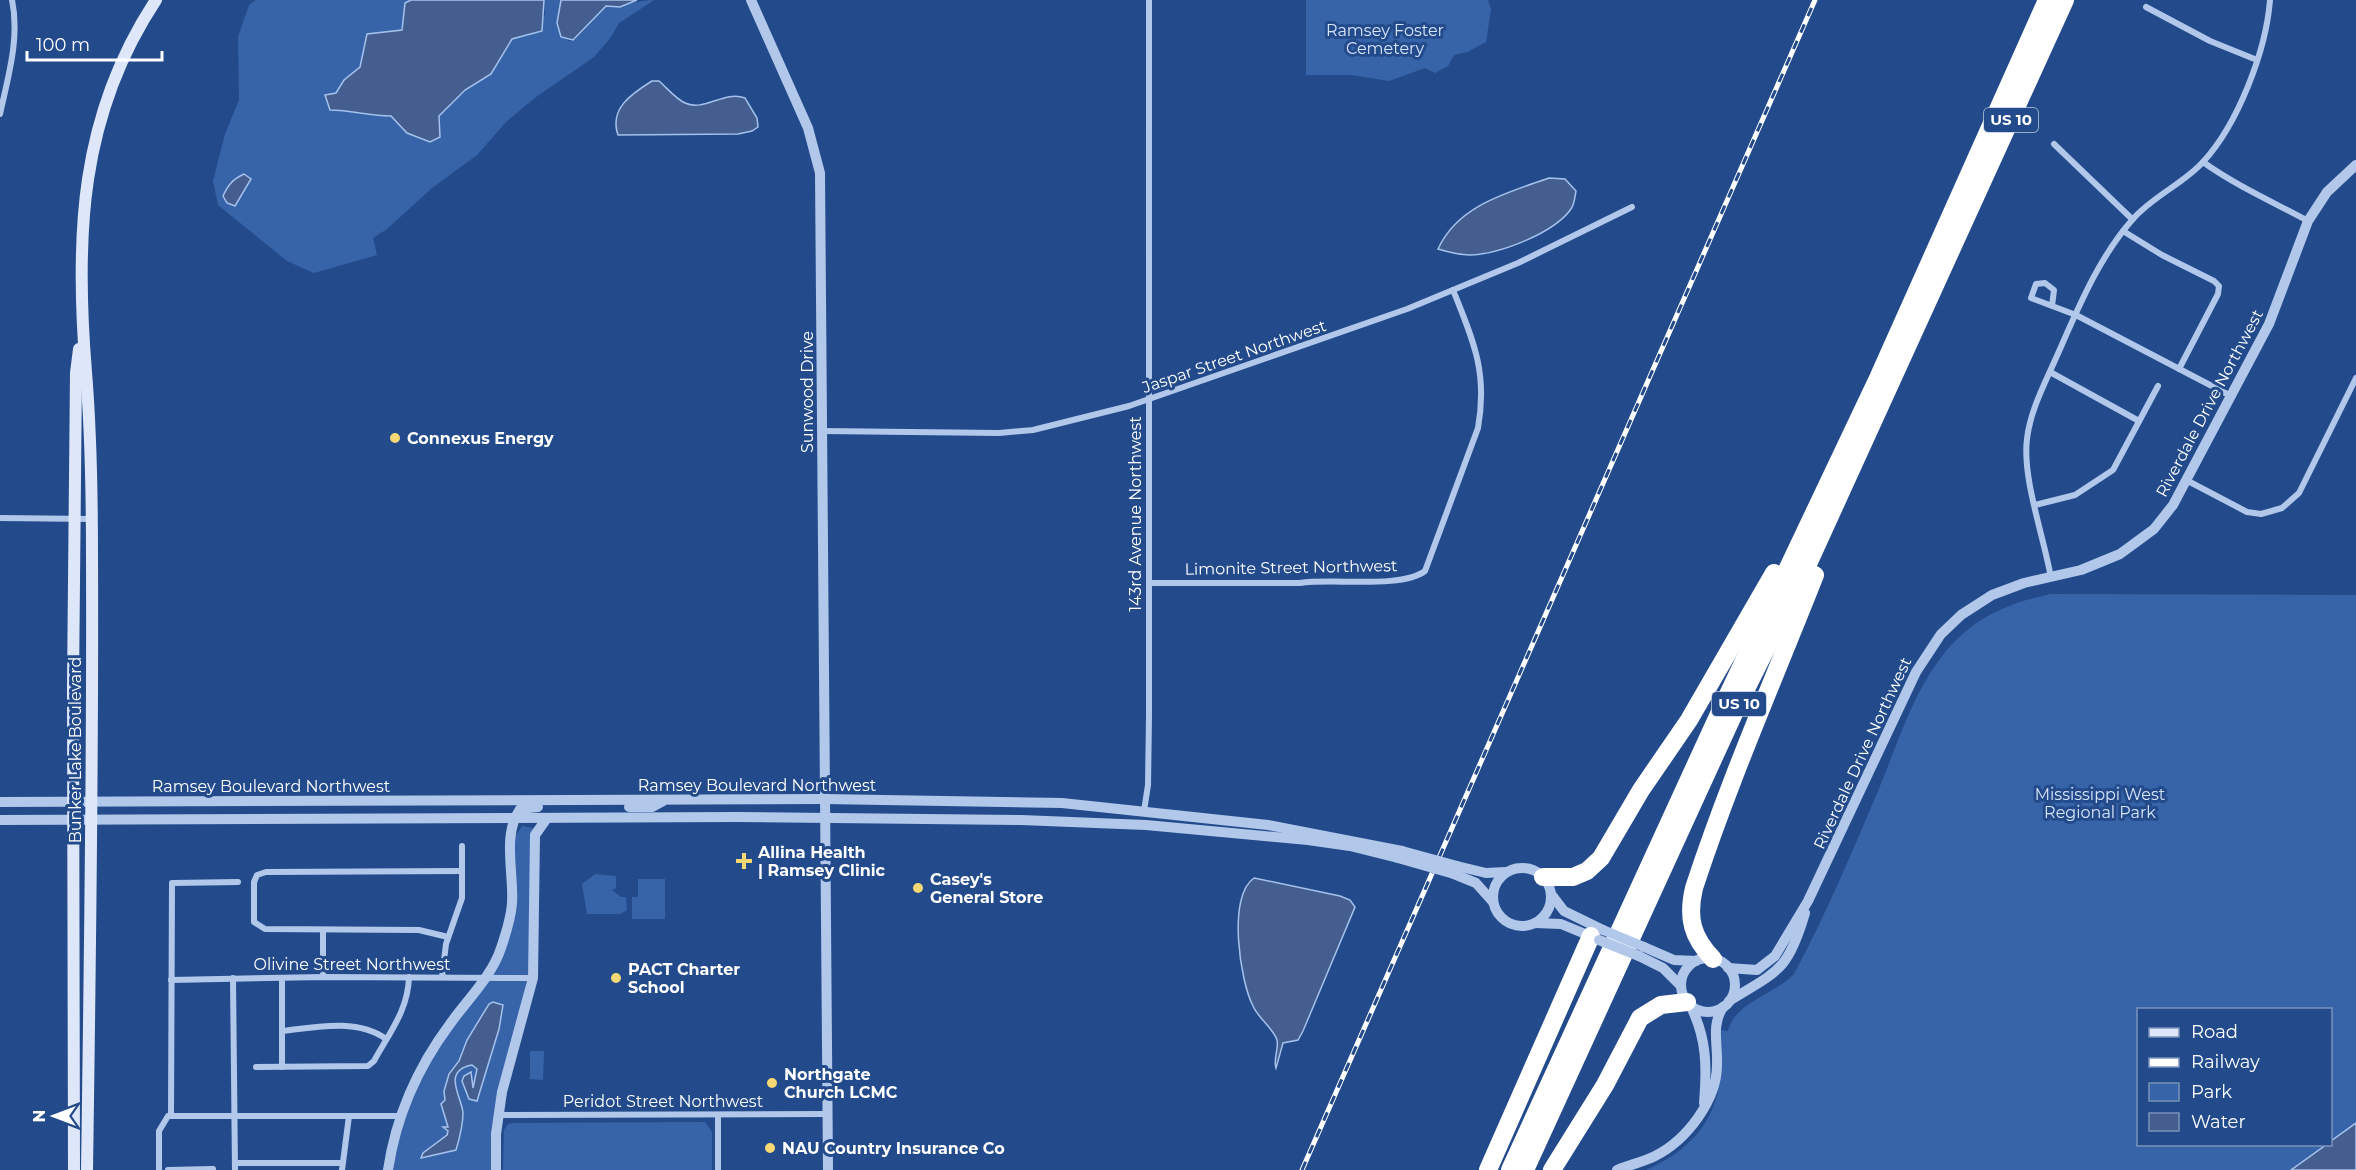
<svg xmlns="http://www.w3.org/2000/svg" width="2356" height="1170" font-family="Montserrat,sans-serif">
<rect width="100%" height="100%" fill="#234b8c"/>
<g fill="#3764a9">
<path d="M 256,0 L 411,0 L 405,4 L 402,30 L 367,34 L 360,67 L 344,80 L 336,93 L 325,95 L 330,110 C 352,110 368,117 391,116 L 407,133 L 440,137 L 439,116 L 465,90 L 491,74 L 512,39 L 545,15 L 544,0 L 561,0 L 557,23 L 568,41 L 574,40 L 606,6 C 624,7 637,0 654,0 L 619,23 L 611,37 L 594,57 L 536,97 L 506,122 L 477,155 L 432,188 L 387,229 L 373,238 L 377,255 L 314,273 L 287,261 L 218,205 L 213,181 L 225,134 L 239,100 L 238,37 L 249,5 Z"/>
<path d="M 1306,0 L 1488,0 L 1491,9 L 1486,42 L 1467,52 L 1454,55 L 1448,66 L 1435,73 L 1425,68 L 1389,81 L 1352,75 L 1306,75 Z"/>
<path d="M 2051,594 L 2356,595 L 2356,1123 L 2331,1141 L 2330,1010 L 2138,1010 L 2138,1144 L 2326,1145 L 2291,1170 L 1646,1170 C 1709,1142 1728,1098 1720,1030 L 1728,1031 C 1735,1002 1774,995 1794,974 C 1825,916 1852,853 1878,791 C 1900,739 1919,670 1965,632 C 1991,610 2019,601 2051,594 Z"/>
<path d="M 522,826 L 533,828 L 531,835 L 530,961 L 493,1170 L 393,1170 L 394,1155 L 413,1094 L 438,1048 L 508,942 L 515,837 Z"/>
<path d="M 595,874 L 616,876 L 616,888 L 612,890 L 621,897 L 626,897 L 627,910 L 620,914 L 587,914 L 582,884 Z"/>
<path d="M 638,879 L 665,879 L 665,919 L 632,919 L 632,897 L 638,897 Z"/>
<path d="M 530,1051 L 544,1051 L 543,1080 L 530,1079 Z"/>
<path d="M 705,1122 L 712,1132 L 712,1170 L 503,1170 L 504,1130 L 508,1124 L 514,1123 Z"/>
</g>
<g fill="#445f8f" stroke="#a5c2ec" stroke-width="1.5">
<path d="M 411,0 L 544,0 L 542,31 L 512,39 L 491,74 L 465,90 L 439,116 L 440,137 L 430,142 L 407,133 L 391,116 C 368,116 352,110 330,110 L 325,95 L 336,93 L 344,80 L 360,67 L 367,34 L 402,30 L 405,3 Z"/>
<path d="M 561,0 L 637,0 L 620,7 L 606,6 L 573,40 L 561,37 L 557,23 Z"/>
<path d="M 652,81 L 659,81 C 667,88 676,99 685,103 C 705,112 724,90 745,98 L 757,118 L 758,127 L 752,131 L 738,134 L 618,135 C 609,109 631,94 652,81 Z"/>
<path d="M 244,174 L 251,179 L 235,206 L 227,203 L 223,196 C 228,185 233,179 244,174 Z"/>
<path d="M 1549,178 L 1565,179 L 1576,191 C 1575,197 1574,205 1571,209 C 1554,233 1500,254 1470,255 C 1459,255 1448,252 1438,249 C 1458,205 1507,193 1549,178 Z"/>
<path d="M 1254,878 L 1340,896 L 1350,900 L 1355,907 L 1303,1031 L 1298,1040 L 1283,1043 L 1276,1068 C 1273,1059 1279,1049 1277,1040 C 1273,1028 1258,1018 1253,1006 C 1240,981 1227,896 1254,878 Z"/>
<path d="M 493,1002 L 503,1005 L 499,1029 L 477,1101 L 469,1099 L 462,1081 L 464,1076 L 471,1072 L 473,1088 L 477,1069 L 472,1065 C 441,1071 462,1097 463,1113 C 463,1124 459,1140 456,1150 L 421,1158 L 423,1153 L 447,1135 L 448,1131 L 443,1127 L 448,1127 L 441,1104 L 445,1100 L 444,1091 L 449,1074 L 459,1061 L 467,1040 L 489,1004 Z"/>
<path d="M 2356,1123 L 2356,1170 L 2291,1170 L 2326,1145 L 2330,1144 L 2331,1141 Z"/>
</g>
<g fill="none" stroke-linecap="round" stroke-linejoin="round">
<g stroke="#b1c8eb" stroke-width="6">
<path d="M 2146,7 L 2210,41 L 2257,60"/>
<path d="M 0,114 C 8,77 20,38 12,0"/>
<path d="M 2054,144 L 2132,219"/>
<path d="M 2203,162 C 2235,185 2273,202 2308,221"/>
<path d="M 2123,231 L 2162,255 L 2214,281 L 2219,286 L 2218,294 L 2179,369"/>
<path d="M 2052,306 L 2054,290 L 2045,283 L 2036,284 L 2031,298 L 2076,315 L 2231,396"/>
<path d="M 2050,372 L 2139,421"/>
<path d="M 822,431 L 999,433 L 1033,430 L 1129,406 L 1407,309 L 1518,263 L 1632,207"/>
<path d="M 2188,481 L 2247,512 L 2261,514 L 2282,508 L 2299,493 L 2356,378"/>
<path d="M 2035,505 L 2075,495 L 2113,470 L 2158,386"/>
<path d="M 0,518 L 91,519"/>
<path d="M 2051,578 C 2044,537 2022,478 2027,439 C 2030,411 2045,383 2056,358 C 2077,311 2098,258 2133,219 C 2153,196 2183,184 2203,162 C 2238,124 2266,51 2270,0"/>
<path d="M 1149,583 L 1300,583 C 1333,578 1401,589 1425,571 L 1478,428 C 1488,372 1473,340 1453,290"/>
<path d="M 1144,811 L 1148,785 L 1149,717 L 1149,0"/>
<path d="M 323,930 L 323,977"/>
<path d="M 448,937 L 419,930 L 265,929 L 254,922 L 254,882 L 257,875 L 266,872 L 462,871"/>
<path d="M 442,977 L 446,944 L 462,898 L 462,846"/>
<path d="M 233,978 L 235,1170"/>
<path d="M 171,980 L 323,977 L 533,978"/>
<path d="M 282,1031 C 315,1027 358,1018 386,1039"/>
<path d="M 256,1067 L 368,1066 L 374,1061 C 389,1033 408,1011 409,977"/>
<path d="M 282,1067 L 282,978"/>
<path d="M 499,1115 L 827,1114"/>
<path d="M 718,1115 L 718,1170"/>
<path d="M 171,1116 L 172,883 L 238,882"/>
<path d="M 235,1163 L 342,1163"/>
<path d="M 159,1170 L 159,1131 L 168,1116 L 399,1116"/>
<path d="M 168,1170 L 213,1169"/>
<path d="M 342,1170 L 349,1116"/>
</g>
<g stroke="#b1c8eb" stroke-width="10">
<path d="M 751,0 L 808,128 L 820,173 L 828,1170"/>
<path d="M 0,802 L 824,799 L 1062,803 L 1268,825 L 1402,851"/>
<path d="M 629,807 L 652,807 L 663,801"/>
<path d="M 0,820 L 737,817 L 1021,820 L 1146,825 L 1308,840 L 1350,846 L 1398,858"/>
<path d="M 1457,866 L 1486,873 L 1506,872"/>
<circle cx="1522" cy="897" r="29"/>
<path d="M 1454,874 L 1476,883 L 1493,902"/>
<path d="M 1551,894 L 1564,911 L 1603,930"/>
<path d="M 1535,923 L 1561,924 L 1595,938"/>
<path d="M 1644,947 L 1674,960 L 1696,961"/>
<path d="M 1639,956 L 1663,968 L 1681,986"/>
<circle cx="1708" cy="985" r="27"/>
<path d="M 1728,968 L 1757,970 L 1775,956 L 1808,901 L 1916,672 L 1941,634 L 1961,615 L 1992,595 L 2024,583 L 2081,570 L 2120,554 L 2154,529 L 2173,505 L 2269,324 L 2308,221 L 2327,192 L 2356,165"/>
<path d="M 1729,1001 C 1778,971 1788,971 1805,913"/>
<path d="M 1690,1005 C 1707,1038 1707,1067 1704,1103"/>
<path d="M 388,1170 C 396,1116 418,1067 450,1024 C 467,1000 492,976 501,948 C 506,933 511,919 512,903 C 514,873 502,835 520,809 L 538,807"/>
<path d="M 496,1170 L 496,1134 L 502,1092 L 533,978 L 535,835 L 547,818"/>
<path d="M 1617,1170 C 1629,1165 1643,1162 1655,1156 C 1687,1140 1717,1100 1717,1065 C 1718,1043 1711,1026 1723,1007"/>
</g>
<g stroke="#dde7f9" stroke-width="12">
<path d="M 74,1170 L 73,686 L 76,373 L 79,349"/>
<path d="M 87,1170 C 90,966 93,761 92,557 C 92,496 91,433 86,372 C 75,238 79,116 156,0"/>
</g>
<g stroke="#fff" stroke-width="18">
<path d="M 1543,877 L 1573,877 L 1587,871 L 1601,858 L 1641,790 L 1689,720 L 1774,573"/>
<path d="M 1713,959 C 1692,937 1687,918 1694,888 C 1729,781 1774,679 1815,575"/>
<path d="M 1488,1170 L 1591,936"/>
<path d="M 1510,1170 L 1724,703 L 1879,376 L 2047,0"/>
<path d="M 1525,1170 L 1736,709 L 1803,575 L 2065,0"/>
<path d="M 1552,1170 L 1605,1085 L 1640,1018 L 1661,1005 L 1687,1002"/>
</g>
<g stroke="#fff" stroke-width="5">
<path id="rail" d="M 1302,1170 L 1815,0"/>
</g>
<use href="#rail" stroke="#234b8c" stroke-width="3" stroke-dasharray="9" stroke-linecap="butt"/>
<g stroke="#b1c8eb" stroke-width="10">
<path d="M 1402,851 L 1457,866"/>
<path d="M 1398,858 L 1454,874"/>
<path d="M 1603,930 L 1644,947"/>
<path d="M 1599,940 L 1639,956"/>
</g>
</g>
<g fill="#f6d874" stroke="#234b8c" stroke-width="2">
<circle cx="395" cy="438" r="6"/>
<path d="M741 852h6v6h6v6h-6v6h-6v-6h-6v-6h6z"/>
<circle cx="918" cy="888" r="6"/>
<circle cx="616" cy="978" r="6"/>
<circle cx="772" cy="1083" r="6"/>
<circle cx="770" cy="1148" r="6"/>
</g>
<g text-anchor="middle" stroke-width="6" stroke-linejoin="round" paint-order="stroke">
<g fill="#234b8c" stroke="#bdc9dc" stroke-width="1.5">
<rect x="1984" y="108" width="54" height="24" rx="4.5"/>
<rect x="1712" y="692" width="54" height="24" rx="4.5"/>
</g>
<g font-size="15" font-weight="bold" fill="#fff">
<text x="2011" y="125">US 10</text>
<text x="1739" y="709">US 10</text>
</g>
<g font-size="16" fill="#d6e4f8" stroke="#234b8c">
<text x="1385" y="36">Ramsey Foster<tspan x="1385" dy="18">Cemetery</tspan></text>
<text x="2100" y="800">Mississippi West<tspan x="2100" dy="18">Regional Park</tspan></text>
</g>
<g font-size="16" fill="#fff" stroke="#234b8c">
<text transform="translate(1234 356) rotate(-19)" y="6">Jaspar Street Northwest</text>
<text transform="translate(807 392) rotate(-90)" y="6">Sunwood Drive</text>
<text transform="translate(2209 403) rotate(-62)" y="6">Riverdale Drive Northwest</text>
<text transform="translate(1135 514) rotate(-90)" y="6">143rd Avenue Northwest</text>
<text transform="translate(1291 567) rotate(-1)" y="6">Limonite Street Northwest</text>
<text transform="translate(75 750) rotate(-90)" y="6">Bunker Lake Boulevard</text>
<text transform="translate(1862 753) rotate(-65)" y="6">Riverdale Drive Northwest</text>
<text x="757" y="791">Ramsey Boulevard Northwest</text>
<text x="271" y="792">Ramsey Boulevard Northwest</text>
<text x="352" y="970">Olivine Street Northwest</text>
<text x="663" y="1107">Peridot Street Northwest</text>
</g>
<g font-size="16" font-weight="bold" fill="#fff" stroke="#234b8c" text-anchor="start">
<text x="407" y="444">Connexus Energy</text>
<text x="758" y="858">Allina Health<tspan x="758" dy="18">| Ramsey Clinic</tspan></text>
<text x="930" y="885">Casey's<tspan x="930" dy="18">General Store</tspan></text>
<text x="628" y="975">PACT Charter<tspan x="628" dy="18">School</tspan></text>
<text x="784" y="1080">Northgate<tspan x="784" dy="18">Church LCMC</tspan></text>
<text x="782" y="1154">NAU Country Insurance Co</text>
</g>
</g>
<rect x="2137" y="1008" width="195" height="138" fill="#234b8c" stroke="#7b93ba" stroke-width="1.5"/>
<rect x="2149" y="1028" width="30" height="9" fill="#dde7f9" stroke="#7b93ba" stroke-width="1.5"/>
<text x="2191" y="1038" font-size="18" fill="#ffffff">Road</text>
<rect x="2149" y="1058" width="30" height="9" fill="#ffffff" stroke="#7b93ba" stroke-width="1.5"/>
<text x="2191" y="1068" font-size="18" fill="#ffffff">Railway</text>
<rect x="2149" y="1083" width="30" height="18" fill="#3764a9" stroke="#7b93ba" stroke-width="1.5"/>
<text x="2191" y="1098" font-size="18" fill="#ffffff">Park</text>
<rect x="2149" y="1113" width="30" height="18" fill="#445f8f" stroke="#7b93ba" stroke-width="1.5"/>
<text x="2191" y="1128" font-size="18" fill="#ffffff">Water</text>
<g transform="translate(54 1116) rotate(270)" stroke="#234b8c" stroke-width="4.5" paint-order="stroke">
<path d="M0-4.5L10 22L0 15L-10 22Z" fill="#ffffff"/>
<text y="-9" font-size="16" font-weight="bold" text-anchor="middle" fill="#ffffff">N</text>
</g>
<path d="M27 51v9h135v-9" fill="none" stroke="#ffffff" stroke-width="3"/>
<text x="36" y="51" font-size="18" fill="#ffffff" stroke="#234b8c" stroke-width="4.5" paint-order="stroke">100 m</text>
</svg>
